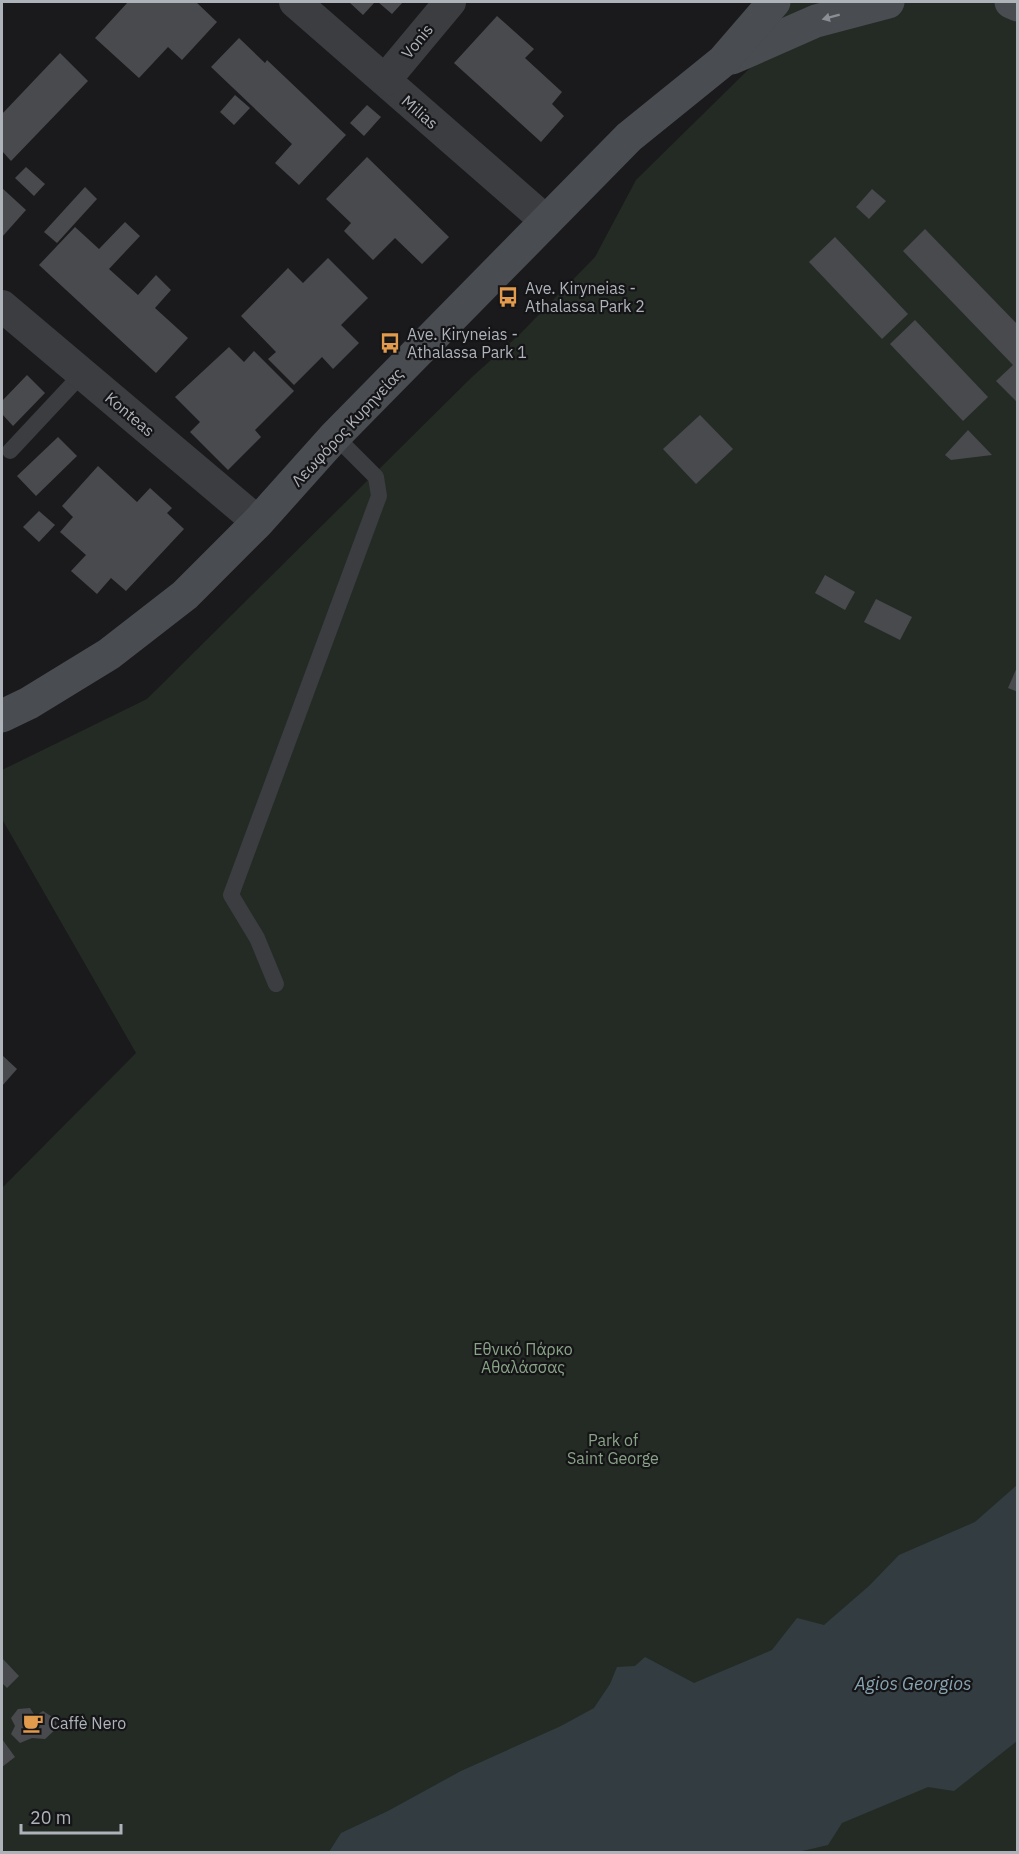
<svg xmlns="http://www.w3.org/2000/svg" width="1019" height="1854" font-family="'IBM Plex Sans',sans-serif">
<rect width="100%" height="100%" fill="#1a1a1c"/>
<path fill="#242b24" d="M 772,2 L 1017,2 L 1017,1852 L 2,1852 L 2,1188 L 136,1053 L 2,819 L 2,770 L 147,699 L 472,377 L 520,334 L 595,257 L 636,180 L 752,66 Z"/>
<path fill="#333d41" d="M 1017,1485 L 1017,1741 L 954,1791 L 928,1787 L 842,1823 L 828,1845 L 798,1852 L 329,1852 L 341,1833 L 388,1811 L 461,1771 L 561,1726 L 594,1708 L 610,1684 L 617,1667 L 635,1666 L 645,1657 L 694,1683 L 772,1650 L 797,1618 L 824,1625 L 869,1586 L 899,1555 L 975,1522 Z"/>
<g fill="#494a4e">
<path d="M 128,2 L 196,2 L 217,22 L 182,60 L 168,47 L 139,78 L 95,38 Z"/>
<path d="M 349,2 L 375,2 L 363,15 Z"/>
<path d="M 378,2 L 403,2 L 392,14 Z"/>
<path d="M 497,16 L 534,49 L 525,58 L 562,92 L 552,104 L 564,116 L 541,142 L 454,63 Z"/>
<path d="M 239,38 L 265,63 L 267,60 L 346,135 L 299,185 L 275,163 L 292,144 L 211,67 Z"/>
<path d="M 60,53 L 88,81 L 11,161 L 2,151 L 2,114 Z"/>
<path d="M 235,95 L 250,108 L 234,125 L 220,112 Z"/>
<path d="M 367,105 L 381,117 L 364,136 L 350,123 Z"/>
<path d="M 367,157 L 449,237 L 422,264 L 395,238 L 373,260 L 344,231 L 351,223 L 326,199 Z"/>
<path d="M 26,167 L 45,184 L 34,196 L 15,178 Z"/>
<path d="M 85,187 L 97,199 L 57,243 L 44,232 Z"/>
<path d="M 2,188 L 26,210 L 2,237 Z"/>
<path d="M 872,189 L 886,201 L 869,219 L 856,207 Z"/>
<path d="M 125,222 L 140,236 L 109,269 L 138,295 L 156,275 L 171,290 L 155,308 L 188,338 L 156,373 L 39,265 L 75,227 L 99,249 Z"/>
<path d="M 925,229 L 1018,325 L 1018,403 L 996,381 L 1013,365 L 903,251 Z"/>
<path d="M 835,237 L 908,314 L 882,339 L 809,262 Z"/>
<path d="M 328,258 L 368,298 L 341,325 L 359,343 L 333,369 L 322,357 L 294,385 L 268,359 L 276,352 L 241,316 L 288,268 L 303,283 Z"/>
<path d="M 915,320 L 988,397 L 963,421 L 890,344 Z"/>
<path d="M 229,347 L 244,362 L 254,351 L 294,391 L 255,430 L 261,437 L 228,470 L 190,432 L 200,422 L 175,397 Z"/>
<path d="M 27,375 L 45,393 L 13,426 L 2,414 L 2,401 Z"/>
<path d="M 700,415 L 733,449 L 696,484 L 663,449 Z"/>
<path d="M 968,430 L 992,455 L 951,460 L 945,455 Z"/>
<path d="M 58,437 L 77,456 L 36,496 L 17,476 Z"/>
<path d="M 98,466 L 137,502 L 150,488 L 172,508 L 167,513 L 184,529 L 126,591 L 111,578 L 97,594 L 71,571 L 86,555 L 60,532 L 73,517 L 62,506 Z"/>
<path d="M 39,511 L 55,525 L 39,542 L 23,527 Z"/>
<path d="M 825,575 L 855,592 L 845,610 L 815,593 Z"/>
<path d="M 876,599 L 912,617 L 900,640 L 864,622 Z"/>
<path d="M 1018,665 L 1018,692 L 1008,688 Z"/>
<path d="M 2,1055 L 17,1069 L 2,1086 Z"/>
<path d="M 2,1658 L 19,1676 L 7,1688 L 2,1683 Z"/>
<path d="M 30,1708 L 35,1716 L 43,1711 L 54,1718 L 58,1727 L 45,1739 L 32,1738 L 20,1743 L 11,1734 L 15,1726 L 11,1718 L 18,1709 Z"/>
<path d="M 2,1739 L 15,1757 L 2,1767 Z"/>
</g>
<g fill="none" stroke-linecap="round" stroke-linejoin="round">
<g stroke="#3b3d40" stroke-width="16">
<path d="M 10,451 L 82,374"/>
<path d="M 276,984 L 257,938 L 231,895 L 379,496 L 376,477 L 335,436"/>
</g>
<g stroke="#3b3d40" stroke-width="32">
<path d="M 295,2 L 546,221"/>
<path d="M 385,80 L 450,2"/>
<path d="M 2,306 L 258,522"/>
</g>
<g stroke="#494c50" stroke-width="33">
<path d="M 1011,2 L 1018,5"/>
<path d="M 732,58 L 816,21 L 888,2"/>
<path d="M 2,716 L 29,703 L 109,654 L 185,595 L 258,522 L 335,436 L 629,137 L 723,61 L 774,2"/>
</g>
</g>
<defs><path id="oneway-solid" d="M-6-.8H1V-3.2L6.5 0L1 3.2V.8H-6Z" transform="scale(1.5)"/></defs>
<use fill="#8b8f95" href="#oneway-solid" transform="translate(831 17) rotate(165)"/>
<defs>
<g id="bus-bare" transform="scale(1.62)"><path d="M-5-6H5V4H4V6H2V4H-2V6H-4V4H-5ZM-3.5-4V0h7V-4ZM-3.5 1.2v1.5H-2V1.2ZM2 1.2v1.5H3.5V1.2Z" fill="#e29a4c" stroke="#151517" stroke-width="2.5" paint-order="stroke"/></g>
<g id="cafe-bare" transform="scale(1.62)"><path d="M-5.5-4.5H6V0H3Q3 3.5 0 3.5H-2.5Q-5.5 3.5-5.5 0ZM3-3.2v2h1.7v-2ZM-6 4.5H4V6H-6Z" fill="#e29a4c" stroke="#151517" stroke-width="2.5" paint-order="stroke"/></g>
</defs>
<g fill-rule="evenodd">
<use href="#bus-bare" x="508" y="297"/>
<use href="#bus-bare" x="390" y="343"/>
<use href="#cafe-bare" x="33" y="1723"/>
</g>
<g text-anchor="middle" stroke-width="4.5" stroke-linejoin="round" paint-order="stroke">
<g font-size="16" fill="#aeb3ba" stroke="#151517">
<text transform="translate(417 41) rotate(-51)" y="6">Vonis</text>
<text transform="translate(420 112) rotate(41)" y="6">Milias</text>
<text transform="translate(130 414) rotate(40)" y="6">Konteas</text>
<text transform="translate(347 427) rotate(-47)" y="6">Λεωφόρος Κυρηνείας</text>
</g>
<g font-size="16" fill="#aeb3ba" stroke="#151517" text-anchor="start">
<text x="525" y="294">Ave. Kiryneias -<tspan x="525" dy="18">Athalassa Park 2</tspan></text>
<text x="407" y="340">Ave. Kiryneias -<tspan x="407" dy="18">Athalassa Park 1</tspan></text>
<text x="50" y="1729">Caffè Nero</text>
</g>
<g font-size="16" fill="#89a387" stroke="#151517">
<text x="523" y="1355">Εθνικό Πάρκο<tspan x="523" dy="18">Αθαλάσσας</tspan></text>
<text x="613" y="1446">Park of<tspan x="613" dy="18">Saint George</tspan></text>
</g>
<g font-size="18" font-style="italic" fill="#88a4b1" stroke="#151517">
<text x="913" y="1690">Agios Georgios</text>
</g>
</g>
<rect width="1019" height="1854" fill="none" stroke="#aeb3ba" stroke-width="6"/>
<path d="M21 1824v9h100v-9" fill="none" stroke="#aeb3ba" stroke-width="3"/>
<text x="30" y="1824" font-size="18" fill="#aeb3ba" stroke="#151517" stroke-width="4.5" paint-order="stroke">20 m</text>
</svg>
